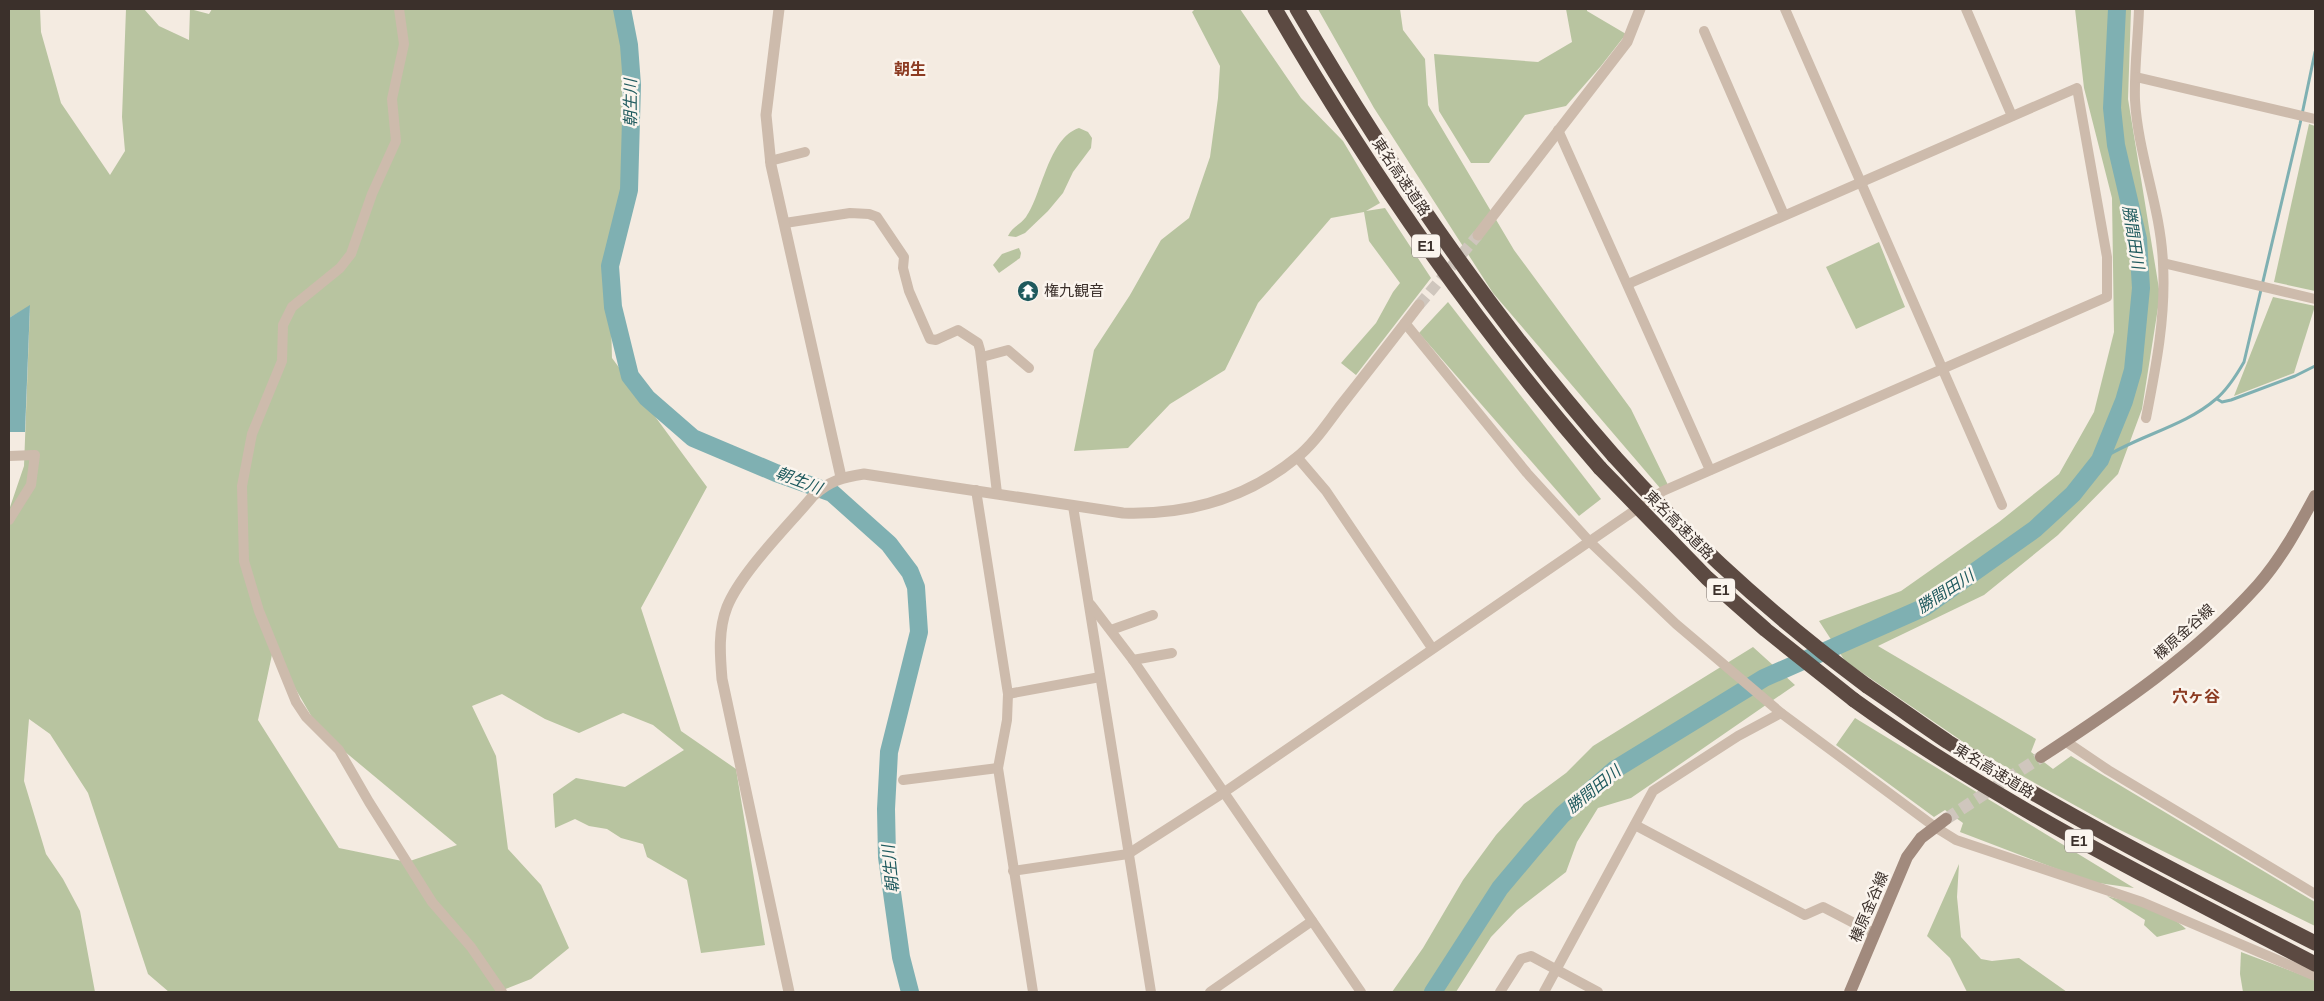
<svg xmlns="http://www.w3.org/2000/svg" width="2324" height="1001" font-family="Helvetica,'Noto Sans JP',sans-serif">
<rect width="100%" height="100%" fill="#f4ebe1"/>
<g fill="#b8c4a0" fill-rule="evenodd">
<path d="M 9,9 L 40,9 L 41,32 L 61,103 L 110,175 L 125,151 L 122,117 L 126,9 L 144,9 L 159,26 L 189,40 L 190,9 L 209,14 L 212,9 L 622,9 L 622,94 L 633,168 L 609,241 L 612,358 L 707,487 L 641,608 L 681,731 L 736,769 L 765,945 L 701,953 L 687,880 L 647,857 L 643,844 L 621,838 L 607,829 L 589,826 L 575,819 L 555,828 L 553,794 L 576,778 L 625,787 L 684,750 L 653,725 L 623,713 L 579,733 L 545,719 L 502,694 L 472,706 L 496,756 L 508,849 L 541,885 L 569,948 L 531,979 L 498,992 L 169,992 L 148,974 L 88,793 L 50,734 L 29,719 L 24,781 L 46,854 L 63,879 L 80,911 L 95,992 L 9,992 L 9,510 L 24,466 L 30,306 L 9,318 ZM 273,650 L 320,731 L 457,845 L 407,862 L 339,848 L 258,720 Z"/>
<path d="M 1195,9 L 1240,9 L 1301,98 L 1343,141 L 1380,203 L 1366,211 L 1385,208 L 1431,278 L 1356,375 L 1341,363 L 1376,323 L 1393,292 L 1400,283 L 1369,241 L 1364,212 L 1331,218 L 1258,303 L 1225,370 L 1170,404 L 1128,448 L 1074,451 L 1094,350 L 1130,295 L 1161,240 L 1189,218 L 1210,157 L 1218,98 L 1220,66 L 1192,12 Z"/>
<path d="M 1318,9 L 1400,9 L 1403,30 L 1425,59 L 1428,105 L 1514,250 L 1631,409 L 1668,485 L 1660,488 L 1493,293 L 1374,108 Z"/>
<path d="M 1566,9 L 1587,9 L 1587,11 L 1626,34 L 1601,66 L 1566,106 L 1525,115 L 1489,163 L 1471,163 L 1439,111 L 1434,54 L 1538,62 L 1572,42 Z"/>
<path d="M 2075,9 L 2131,9 L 2128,99 L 2160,295 L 2142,409 L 2118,474 L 2058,535 L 1984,595 L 1878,646 L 2036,739 L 2031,752 L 2053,769 L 2071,756 L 2315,902 L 2315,926 L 2114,827 L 1972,748 L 1845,661 L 1819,621 L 1901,591 L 1999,522 L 2059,474 L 2094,412 L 2114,332 L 2112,198 L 2084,88 Z"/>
<path d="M 2309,124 L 2315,126 L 2315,291 L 2274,282 Z"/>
<path d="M 1079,128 L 1088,132 L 1092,138 L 1091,148 L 1073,172 L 1063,193 L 1048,211 L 1025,233 L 1016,237 L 1008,236 C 1012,227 1020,225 1026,217 C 1042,195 1048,138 1079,128 Z"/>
<path d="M 1879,242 L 1905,307 L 1856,329 L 1826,267 Z"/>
<path d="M 1019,248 L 1021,253 L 1020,258 L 999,273 L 993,265 L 1002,254 Z"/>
<path d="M 2273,297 L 2315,306 L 2294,373 L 2234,396 Z"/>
<path d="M 1448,302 L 1601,499 L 1579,516 L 1419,333 Z"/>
<path d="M 1753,647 L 1795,685 L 1631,798 L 1598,808 L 1577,842 L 1566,872 L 1517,910 L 1491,937 L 1456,992 L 1392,992 L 1423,948 L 1463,880 L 1496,835 L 1524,804 L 1566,773 L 1593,746 Z"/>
<path d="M 1855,718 L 2134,888 L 2091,882 L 1960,832 L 1963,823 L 1945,810 L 1934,817 L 1836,745 Z"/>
<path d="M 1959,864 L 1957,897 L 1961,937 L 1981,959 L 1992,961 L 2019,958 L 2067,992 L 1967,992 L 1950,958 L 1927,936 Z"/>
<path d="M 2107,896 C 2131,902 2168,911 2186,929 L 2157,937 L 2144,925 L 2145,920 Z"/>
<path d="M 2241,952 L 2315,980 L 2315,992 L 2243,992 L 2240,974 Z"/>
</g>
<path fill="#7fb0b2" d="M 30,305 L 25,432 L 9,432 L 9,318 Z"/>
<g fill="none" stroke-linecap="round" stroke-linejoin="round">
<g stroke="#7fb0b2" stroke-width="3">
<path d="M 2217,399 L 2222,402 L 2231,400 L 2295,376 L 2315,366"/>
<path d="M 2100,460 C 2136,436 2184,427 2216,399 C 2228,389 2236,376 2244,362 L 2300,124 L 2315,52"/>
</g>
<g stroke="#7fb0b2" stroke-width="18">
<path d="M 622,9 L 629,45 L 632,85 L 629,190 L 610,266 L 613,307 L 630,376 L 647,398 L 693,438 L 776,473 L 832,493 L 889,544 L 910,572 L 916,587 L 919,632 L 889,752 L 886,809 L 887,857 L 901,957 L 910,992"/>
<path d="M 1433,992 L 1500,888 L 1532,850 L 1562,815 L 1614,770 L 1764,678 L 1925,607 L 2035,529 L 2073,494 L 2100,460 L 2124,401 L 2133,370 L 2141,288 L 2138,239 L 2116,145 L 2112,108 L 2117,9"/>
</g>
<path stroke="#cfc6bd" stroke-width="11" stroke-dasharray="11 5.5" stroke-linecap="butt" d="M 1419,305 L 1478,235"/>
<path stroke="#cfc6bd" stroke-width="12" stroke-dasharray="12 6" stroke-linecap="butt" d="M 1946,819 L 2041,757"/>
<g stroke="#cdbbac" stroke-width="10">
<path d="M 399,9 L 404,44 L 392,99 L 396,141 L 372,194 L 351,254 L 340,268 L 292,307 L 283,325 L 282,361 L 252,434 L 242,486 L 244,561 L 259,611 L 296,702 L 306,717 L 339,750 L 369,802 L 432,902 L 471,947 L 502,992"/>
<path d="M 1785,9 L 2002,505"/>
<path d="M 1966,9 L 2012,116"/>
<path d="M 2139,9 C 2138,39 2134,70 2135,100 C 2138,155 2161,208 2163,264 C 2166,316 2156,367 2146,418"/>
<path d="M 1704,31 L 1784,215"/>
<path d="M 2136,77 L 2315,119"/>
<path d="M 1558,130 L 1710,470"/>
<path d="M 770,161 L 805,152"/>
<path d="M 785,223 L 850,213 L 869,214 L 877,217 L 904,257 L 903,268 L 909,291 L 930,339 L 936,340 L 958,330 L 978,343 L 980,350 L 997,493"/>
<path d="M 2163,263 L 2315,299"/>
<path d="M 1405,323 L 1527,473 L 1590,542 L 1676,624 L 1781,713 L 1935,827 L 1956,840 L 2142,902 L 2315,976"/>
<path d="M 982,357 L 1008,350 L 1029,368"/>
<path d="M 9,456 L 35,455 L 31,485 L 9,520"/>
<path d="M 1297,457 L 1326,491 L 1432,648"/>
<path d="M 976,490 L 1008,694 L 1007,720 L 998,768 L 1033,992"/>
<path d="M 1073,506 L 1151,992"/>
<path d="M 1091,605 L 1133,660 L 1361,992"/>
<path d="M 1111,630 L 1153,615"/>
<path d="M 1133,660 L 1172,653"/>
<path d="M 1008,694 L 1100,677"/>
<path d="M 2065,741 L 2108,770 L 2315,894"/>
<path d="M 903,780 L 998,768"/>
<path d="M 1635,825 L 1805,915 L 1823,907 L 1875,934"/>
<path d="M 1013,871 L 1128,854 L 1223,793 L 1663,491 L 2107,297 L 2107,257 L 2077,88 L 1628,284"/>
<path d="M 1210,992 L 1312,921"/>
<path d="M 1500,992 L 1521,959 L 1531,956 L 1598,992"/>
<path d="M 1544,992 L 1653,791 L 1738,736 L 1781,713"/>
</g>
<g stroke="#cdbbac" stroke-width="11">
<path d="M 779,9 L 766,115 L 771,165 L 841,477"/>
<path d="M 1478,235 L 1627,42 L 1640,9"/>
<path d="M 789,992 L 722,679 C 720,655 718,630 727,607 C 741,572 788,526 813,496 C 829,481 843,477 864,474 L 1123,513 C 1186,515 1246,499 1296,458 C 1314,444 1328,422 1342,404 C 1368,371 1394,338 1419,305"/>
</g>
<g stroke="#a18a7d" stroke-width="12">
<path d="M 2041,757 C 2119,706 2195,655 2258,585 C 2281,559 2299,526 2315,496"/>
<path d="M 1850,992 L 1907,857 L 1921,838 L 1946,819"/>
</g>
<g stroke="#5c4a42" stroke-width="15">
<path d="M 1275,9 C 1369,171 1476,326 1600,468"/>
<path d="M 1297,9 C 1389,167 1493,318 1614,456"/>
<path d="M 1867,686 C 1894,704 1921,724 1948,742 C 2066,816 2191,880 2315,943"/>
<path d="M 1854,700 C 1998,804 2157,882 2315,964"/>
</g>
<g stroke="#5c4a42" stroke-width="15">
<path d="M 1614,456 C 1690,541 1775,618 1867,686"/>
<path d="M 1600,468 L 1707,578 L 1766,630 L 1854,700"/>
</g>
</g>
<defs>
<g id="temple-disc" transform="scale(1.125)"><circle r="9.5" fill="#1f5a5e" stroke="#fbf5ee"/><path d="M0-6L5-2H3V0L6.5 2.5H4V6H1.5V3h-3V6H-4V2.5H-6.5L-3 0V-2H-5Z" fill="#fff"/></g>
</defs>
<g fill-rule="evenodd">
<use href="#temple-disc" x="1028" y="291"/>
</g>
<g text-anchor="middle" stroke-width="5" stroke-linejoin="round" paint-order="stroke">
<g fill="#fbf5ee" stroke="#756b66" stroke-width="1">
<rect x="1412" y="234.5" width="28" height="23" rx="4"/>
<rect x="1707" y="578.5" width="28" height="23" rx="4"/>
<rect x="2065" y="829.5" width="28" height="23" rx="4"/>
</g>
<g font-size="14" font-weight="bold" fill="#3b302b">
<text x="1426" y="251">E1</text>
<text x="1721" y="595">E1</text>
<text x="2079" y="846">E1</text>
</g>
<g font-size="15" fill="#3b302b" stroke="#fbf5ee">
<text transform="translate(1401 177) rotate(56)" y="5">東名高速道路</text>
<text transform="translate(1679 525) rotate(45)" y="5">東名高速道路</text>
<text transform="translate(2184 632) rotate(-42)" y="5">榛原金谷線</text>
<text transform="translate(1994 771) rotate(31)" y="5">東名高速道路</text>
<text transform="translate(1869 907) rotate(-67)" y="5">榛原金谷線</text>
</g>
<g font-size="15" fill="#3b302b" stroke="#fbf5ee" text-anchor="start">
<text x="1044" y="296">権九観音</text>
</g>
<g font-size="16" font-weight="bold" fill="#8c3b22" stroke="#fbf5ee">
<text x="910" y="75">朝生</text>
<text x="2196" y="702">穴ヶ谷</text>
</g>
<g font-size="16" font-style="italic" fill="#1f5a5e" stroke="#fbf5ee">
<text transform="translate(630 103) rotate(-90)" y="6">朝生川</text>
<text transform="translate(2134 237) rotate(81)" y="6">勝間田川</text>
<text transform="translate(799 480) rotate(21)" y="6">朝生川</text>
<text transform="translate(1945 591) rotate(-33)" y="6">勝間田川</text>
<text transform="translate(1593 789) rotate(-39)" y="6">勝間田川</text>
<text transform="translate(890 869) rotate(-96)" y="6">朝生川</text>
</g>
</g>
<rect width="2324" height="1001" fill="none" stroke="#3b302b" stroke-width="20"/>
</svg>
